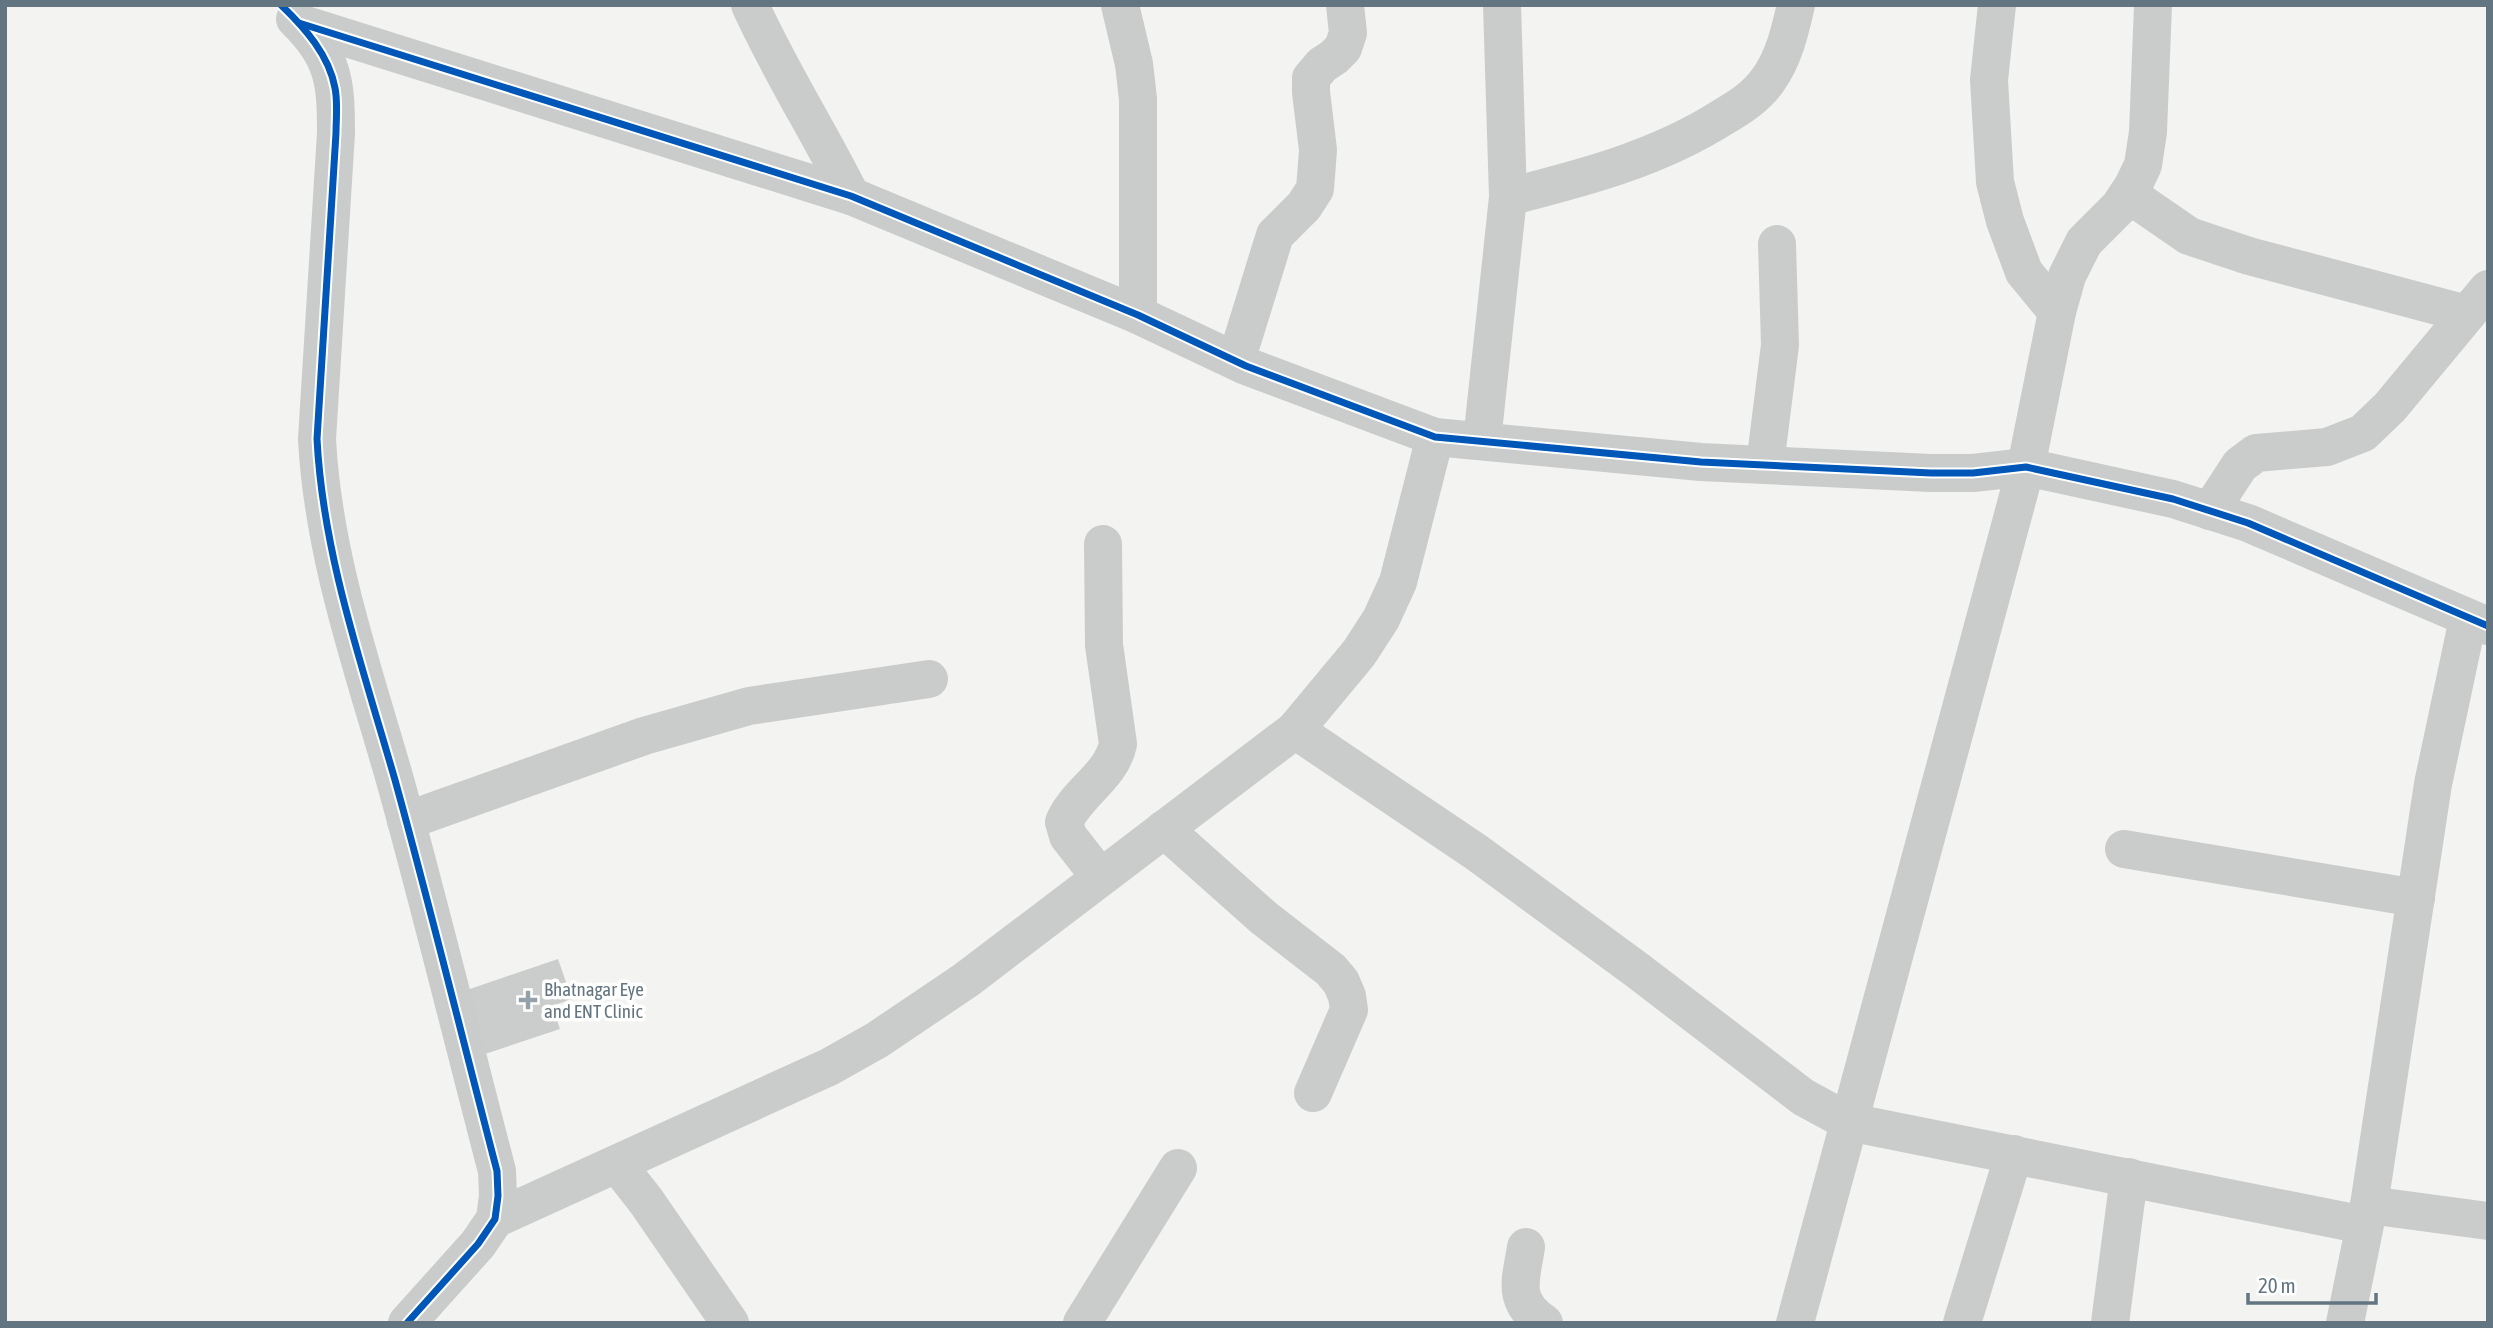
<svg xmlns="http://www.w3.org/2000/svg" width="2493" height="1328" font-family="'Asap Condensed',sans-serif">
<rect width="100%" height="100%" fill="#f3f3f1"/>
<path fill="#cbcccc" d="M 558,959 L 572,999 L 552,1006 L 560,1029 L 485,1054 L 464,991 Z"/>
<g fill="none" stroke-linecap="round" stroke-linejoin="round">
<g stroke="#cacccc" stroke-width="38">
<path d="M 750,5 C 780,71 819,132 851,196"/>
<path d="M 1120,5 L 1134,64 L 1138,99 L 1138,315"/>
<path d="M 1997,5 L 1989,80 L 1995,182 L 2005,221 L 2024,272 L 2057,312"/>
<path d="M 295,19 C 334,57 336,82 336,133 L 317,439 C 323,556 363,668 395,780 C 431,910 463,1041 497,1171 L 498,1196 L 495,1219 L 478,1244 L 407,1323"/>
<path d="M 299,23 L 851,196 L 1138,315 L 1246,366 L 1435,437 L 1701,462 L 1931,473 L 1973,473 L 2026,467 L 2173,499 L 2248,523 L 2488,626"/>
<path d="M 2128,194 L 2189,236 L 2249,256 L 2467,314"/>
<path d="M 1508,197 C 1583,178 1657,159 1723,117 C 1740,107 1756,97 1768,80 C 1784,58 1790,31 1796,5"/>
<path d="M 1236,361 L 1275,235 L 1304,206 L 1315,189 L 1318,150 L 1311,92 L 1311,78 L 1322,65 L 1334,57 L 1343,48 L 1348,33 L 1345,5"/>
<path d="M 1482,441 L 1508,197 L 1502,5"/>
<path d="M 1765,465 L 1780,345 L 1777,244"/>
<path d="M 2210,511 L 2240,465 L 2256,453 L 2327,447 L 2363,433 L 2390,407 L 2488,289"/>
<path d="M 1295,730 L 1476,852 L 1637,970 L 1803,1097 L 1849,1122 L 2364,1225"/>
<path d="M 406,821 L 644,736 L 749,706 L 929,679"/>
<path d="M 1164,829 L 1264,918 L 1331,970 L 1341,982 L 1347,996 L 1349,1010 L 1313,1093"/>
<path d="M 2124,849 L 2416,898"/>
<path d="M 1100,877 L 1068,836 L 1064,822 C 1077,792 1111,777 1118,744 L 1104,645 L 1103,544"/>
<path d="M 617,1164 L 646,1201 L 730,1323"/>
<path d="M 2369,1205 L 2488,1221"/>
<path d="M 495,1219 L 829,1067 L 877,1040 L 966,980 L 1295,730 L 1359,653 L 1381,619 L 1398,582 L 1435,437"/>
<path d="M 1526,1247 C 1521,1280 1511,1301 1544,1323"/>
<path d="M 1082,1323 L 1178,1168"/>
<path d="M 1795,1323 L 2026,467 L 2057,312 L 2067,276 L 2084,242 L 2119,207 L 2133,186 L 2143,165 L 2148,132 L 2153,5"/>
<path d="M 1962,1323 L 2014,1154"/>
<path d="M 2110,1323 L 2129,1177"/>
<path d="M 2345,1323 L 2369,1205 L 2433,784 L 2468,619"/>
</g>
<g stroke="#fff" stroke-width="11">
<g id="cycleway">
<path d="M 281,5 C 305,28 329,55 335,88 C 338,103 336,119 336,133 L 317,439 C 323,556 363,668 395,780 C 431,910 463,1041 497,1171 L 498,1196 L 495,1219 L 478,1244 L 407,1323"/>
<path d="M 299,23 L 851,196 L 1138,315 L 1246,366 L 1435,437 L 1701,462 L 1931,473 L 1973,473 L 2026,467 L 2173,499 L 2248,523 L 2488,626"/>
</g>
</g>
<use href="#cycleway" stroke="#0057b8" stroke-width="7"/>
</g>
<path fill="#95a1a8" stroke="#fff" stroke-width="2.5" d="M524.5 989.5h7v7h7v7h-7v7h-7v-7h-7v-7h7z"/>
<g text-anchor="middle" stroke-width="7" stroke-linejoin="round" paint-order="stroke">
<g font-size="19" fill="#637580" stroke="#fff" text-anchor="start">
<text x="544" y="996">Bhatnagar Eye<tspan x="544" dy="22">and ENT Clinic</tspan></text>
</g>
</g>
<rect width="2493" height="1328" fill="none" stroke="#637580" stroke-width="14"/>
<path d="M2248 1293v10h128v-10" fill="none" stroke="#637580" stroke-width="3.5"/>
<text x="2258" y="1293" font-size="21" fill="#637580" stroke="#ffffff" stroke-width="5" paint-order="stroke">20 m</text>
</svg>
